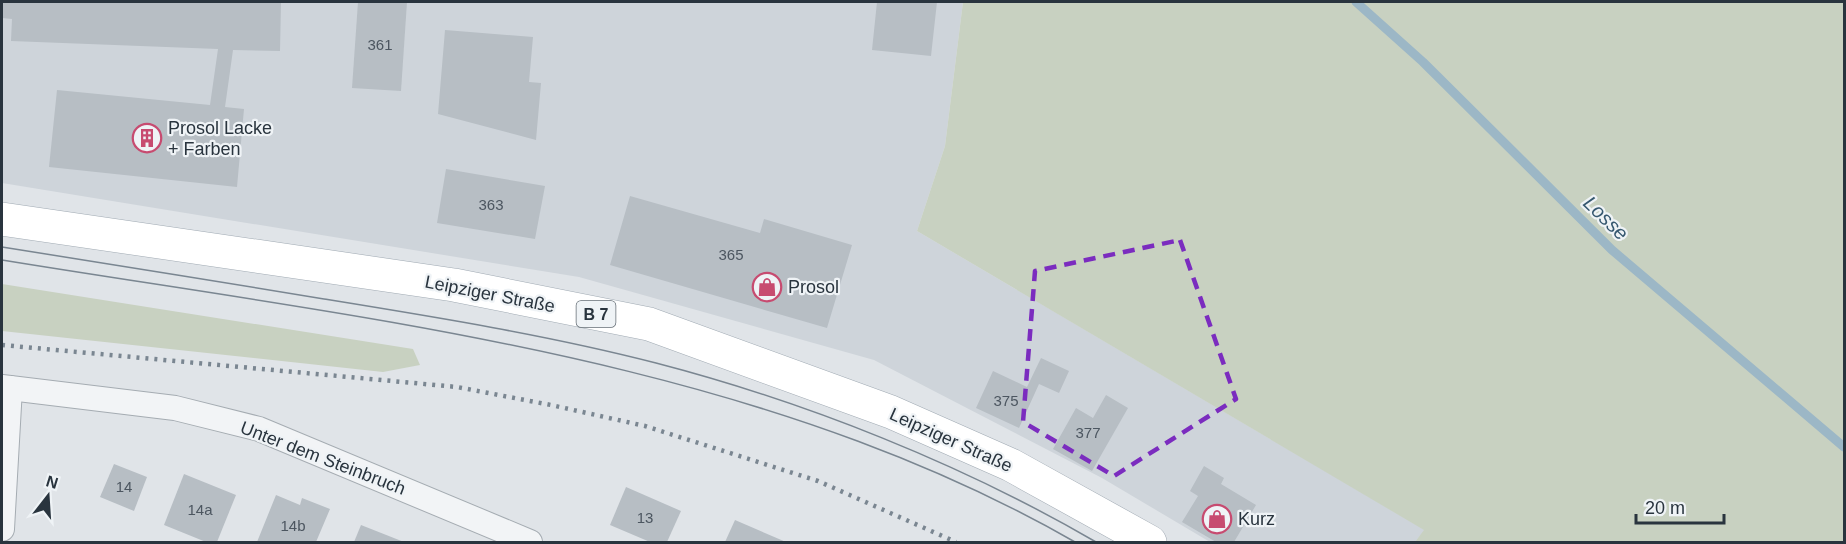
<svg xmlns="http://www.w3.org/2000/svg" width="1846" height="544" font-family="Helvetica,sans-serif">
<rect width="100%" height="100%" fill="#e0e4e8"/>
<path fill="#ced4da" d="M 2,2 L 963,2 L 945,146 L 917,231 L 1425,530 L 1415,542 L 1210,542 L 1102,478 L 874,360 L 579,277 L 2,183 Z"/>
<g fill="#c8d1c1">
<path d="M 963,2 L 1844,2 L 1844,542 L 1415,542 L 1424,530 L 917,231 L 945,146 Z"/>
<path d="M 2,284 L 413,349 L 420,365 L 383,372 L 2,331 Z"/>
</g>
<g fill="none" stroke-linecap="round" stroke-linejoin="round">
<path stroke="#9cb7c6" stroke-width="9" d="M 1356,2 L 1423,62 L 1612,250 L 1844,447"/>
</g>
<g fill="#b7bec4">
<path d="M 2,2 L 281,2 L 280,51 L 233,50 L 225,107 L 244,109 L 237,187 L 49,167 L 57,90 L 210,105 L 218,49 L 11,41 L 12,19 L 2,18 Z"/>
<path d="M 358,2 L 407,2 L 401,91 L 352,88 Z"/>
<path d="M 877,2 L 937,2 L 931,56 L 872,50 Z"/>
<path d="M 445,30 L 533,37 L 529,82 L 541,83 L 536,140 L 438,114 Z"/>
<path d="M 446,169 L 545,186 L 535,239 L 437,223 Z"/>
<path d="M 630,196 L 760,233 L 764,219 L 852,245 L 827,328 L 610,265 Z"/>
<path d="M 1041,358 L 1069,371 L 1059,393 L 1039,384 L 1019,428 L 976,408 L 993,371 L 1027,387 Z"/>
<path d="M 1106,395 L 1128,408 L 1092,471 L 1053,449 L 1076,408 L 1093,418 Z"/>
<path d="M 114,464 L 147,477 L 134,511 L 100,497 Z"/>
<path d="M 1204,466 L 1224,478 L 1221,484 L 1256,505 L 1234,542 L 1216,542 L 1182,522 L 1198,496 L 1190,491 Z"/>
<path d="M 184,474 L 236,495 L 217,542 L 206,542 L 164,525 Z"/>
<path d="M 626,487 L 681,511 L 667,542 L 650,542 L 610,525 Z"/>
<path d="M 276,495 L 300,505 L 302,498 L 330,509 L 316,542 L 257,542 Z"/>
<path d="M 735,520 L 786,542 L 725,542 Z"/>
<path d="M 361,525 L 404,542 L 354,542 Z"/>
</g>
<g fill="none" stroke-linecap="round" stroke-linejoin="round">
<g stroke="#a5acb2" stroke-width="26">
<g id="minor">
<path d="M 2,387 L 175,408 L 259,429 L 530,542"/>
<path d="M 2,529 L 10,388"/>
</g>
</g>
<g stroke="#a0aab3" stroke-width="34">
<path id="primary" d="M 2,219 L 454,285 L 649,324 L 891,412 L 1011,465 L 1150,542"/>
</g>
<use href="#minor" stroke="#f2f4f6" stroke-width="24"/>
<use href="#primary" stroke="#fff" stroke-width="33"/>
<g stroke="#7a8691" stroke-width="1.5">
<path d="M 2,247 C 109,264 217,281 324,299 C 435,317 547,335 656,363 C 806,402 962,464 1096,542"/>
<path d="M 2,260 C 363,319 752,357 1075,542"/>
</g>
<path stroke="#7a8691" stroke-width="4.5" stroke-dasharray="3 6" stroke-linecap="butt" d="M 2,345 L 457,387 L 551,405 L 645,426 L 818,481 L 956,542"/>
</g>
<path fill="none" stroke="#7b2cbf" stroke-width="4.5" stroke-dasharray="12 8" stroke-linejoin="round" d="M 1180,240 L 1236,399 L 1114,476 L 1023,422 L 1035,271 Z"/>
<defs>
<g id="building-ring" transform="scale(1.5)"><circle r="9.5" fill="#eff3f6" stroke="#c74b70" stroke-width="1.5"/><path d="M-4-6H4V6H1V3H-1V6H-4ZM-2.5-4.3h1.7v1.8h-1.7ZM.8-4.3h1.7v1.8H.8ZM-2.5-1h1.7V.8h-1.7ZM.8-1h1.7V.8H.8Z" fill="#c74b70"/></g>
<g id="shop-ring" transform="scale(1.5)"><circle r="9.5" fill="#eff3f6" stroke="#c74b70" stroke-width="1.5"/><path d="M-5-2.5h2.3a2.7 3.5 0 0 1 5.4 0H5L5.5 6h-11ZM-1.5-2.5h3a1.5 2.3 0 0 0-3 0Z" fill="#c74b70"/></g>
</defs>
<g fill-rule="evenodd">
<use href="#building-ring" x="147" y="138"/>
<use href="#shop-ring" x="767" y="287"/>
<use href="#shop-ring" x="1217" y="519"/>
</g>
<g text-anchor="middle" stroke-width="4.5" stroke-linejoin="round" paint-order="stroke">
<g font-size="15" fill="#4c5660">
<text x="380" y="50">361</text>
<text x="491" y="210">363</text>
<text x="731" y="260">365</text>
<text x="1006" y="406">375</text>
<text x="1088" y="438">377</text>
<text x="124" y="492">14</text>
<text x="200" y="515">14a</text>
<text x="645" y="523">13</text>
<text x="293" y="531">14b</text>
</g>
<rect fill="#eff3f6" stroke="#646d75" stroke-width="1.5" x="576.5" y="301" width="39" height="26" rx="4.5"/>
<g font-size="16" font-weight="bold" fill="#29343e">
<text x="596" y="320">B 7</text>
</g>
<g font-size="18" fill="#29343e" stroke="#eff3f6" text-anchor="start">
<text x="168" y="134">Prosol Lacke<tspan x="168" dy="21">+ Farben</tspan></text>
<text x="788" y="293">Prosol</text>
<text x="1238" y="525">Kurz</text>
</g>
<g font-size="18" fill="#29343e" stroke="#eff3f6">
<text transform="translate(490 294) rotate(11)" y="6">Leipziger Straße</text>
<text transform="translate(951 440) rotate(24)" y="6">Leipziger Straße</text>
<text transform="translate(323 458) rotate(21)" y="6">Unter dem Steinbruch</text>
</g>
<g font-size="20" font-style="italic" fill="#365870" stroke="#eff3f6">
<text transform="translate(1606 218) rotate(44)" y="7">Losse</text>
</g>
</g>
<rect width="1846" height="544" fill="none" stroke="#29343e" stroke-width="6"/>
<g transform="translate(48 496) rotate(17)" stroke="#eff3f6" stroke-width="4.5" paint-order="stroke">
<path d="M0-4.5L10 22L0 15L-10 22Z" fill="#29343e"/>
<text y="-9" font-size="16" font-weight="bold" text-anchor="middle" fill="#29343e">N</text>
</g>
<path d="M1636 514v9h88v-9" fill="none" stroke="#29343e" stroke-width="3"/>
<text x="1645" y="514" font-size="18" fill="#29343e" stroke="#eff3f6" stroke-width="4.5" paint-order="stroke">20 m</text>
</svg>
